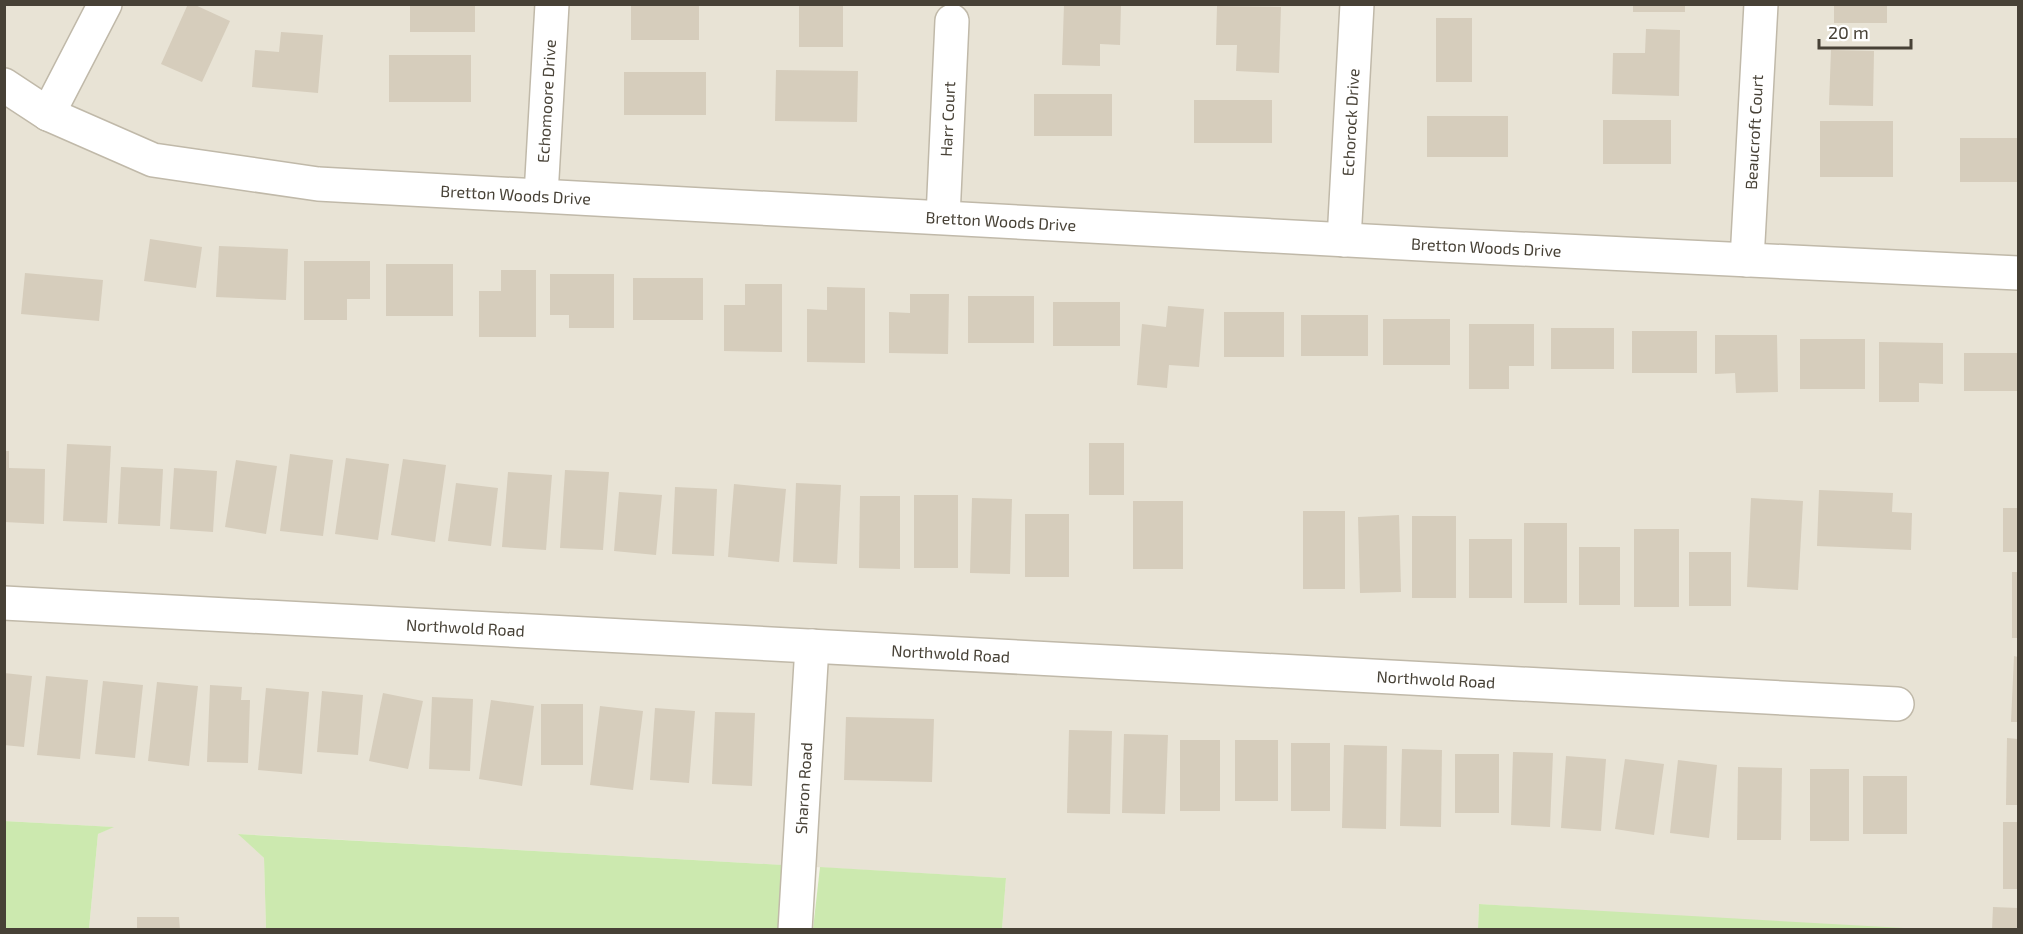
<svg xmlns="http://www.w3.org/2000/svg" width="2023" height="934" font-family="'Exo 2',sans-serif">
<rect width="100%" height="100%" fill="#f4f1e7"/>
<path fill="#e8e3d5" d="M 4,5 L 2018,5 L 2018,929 L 1904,930 L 1479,904 L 1478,929 L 1002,929 L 1006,878 L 239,834 L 264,858 L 266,929 L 89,929 L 98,834 L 112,827 L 5,821 Z"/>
<g fill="#cce9af">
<path d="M 4,821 L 114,827 L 98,834 L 89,929 L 5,929 Z"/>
<path d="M 238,834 L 782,865 L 779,929 L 266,929 L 264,858 Z"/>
<path d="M 820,867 L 1006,878 L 1002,929 L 813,929 Z"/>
<path d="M 1479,904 L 1904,928 L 1478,929 Z"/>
</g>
<g fill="#d6cdbc">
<path d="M 188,4 L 193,4 L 230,21 L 202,82 L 161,64 Z"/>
<rect x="410" y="4" width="65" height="28"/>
<rect x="631" y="4" width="68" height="36"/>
<rect x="799" y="4" width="44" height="43"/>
<path d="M 1064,4 L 1121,4 L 1120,45 L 1100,44 L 1100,66 L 1062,65 Z"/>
<rect x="1633" y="4" width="52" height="8"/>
<rect x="1834" y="4" width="53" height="19"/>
<path d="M 1217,6 L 1281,7 L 1279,73 L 1236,71 L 1237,45 L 1216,45 Z"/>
<rect x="1436" y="18" width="36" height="64"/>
<path d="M 1646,29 L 1680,30 L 1679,96 L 1612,94 L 1613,53 L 1645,53 Z"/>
<path d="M 281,32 L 323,35 L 318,93 L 252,87 L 255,50 L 279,52 Z"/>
<path d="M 1831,50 L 1874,51 L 1873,106 L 1829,105 Z"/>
<rect x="389" y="55" width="82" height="47"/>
<path d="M 776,70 L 858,71 L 857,122 L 775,121 Z"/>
<rect x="624" y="72" width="82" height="43"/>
<rect x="1034" y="94" width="78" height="42"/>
<rect x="1194" y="100" width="78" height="43"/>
<rect x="1427" y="116" width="81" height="41"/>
<rect x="1603" y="120" width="68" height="44"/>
<rect x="1820" y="121" width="73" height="56"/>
<rect x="1960" y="138" width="58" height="44"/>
<path d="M 150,239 L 202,247 L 196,288 L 144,281 Z"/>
<path d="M 219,246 L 288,249 L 286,300 L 216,297 Z"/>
<path d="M 304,261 L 370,261 L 370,299 L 347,299 L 347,320 L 304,320 Z"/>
<rect x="386" y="264" width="67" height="52"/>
<path d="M 501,270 L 536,270 L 536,337 L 479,337 L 479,291 L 501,291 Z"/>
<path d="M 25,273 L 103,280 L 99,321 L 21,314 Z"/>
<path d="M 550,274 L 614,274 L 614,328 L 569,328 L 569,315 L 550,315 Z"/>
<rect x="633" y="278" width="70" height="42"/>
<path d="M 745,284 L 782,284 L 782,352 L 724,351 L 724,305 L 745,305 Z"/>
<path d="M 827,287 L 865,288 L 865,363 L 807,362 L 807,309 L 827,310 Z"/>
<path d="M 910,294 L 949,294 L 948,354 L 889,353 L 889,312 L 910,313 Z"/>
<rect x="968" y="296" width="66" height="47"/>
<rect x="1053" y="302" width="67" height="44"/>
<path d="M 1168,306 L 1204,309 L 1199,367 L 1169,365 L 1167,388 L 1137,385 L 1142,324 L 1166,327 Z"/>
<rect x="1224" y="312" width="60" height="45"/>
<rect x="1301" y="315" width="67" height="41"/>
<rect x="1383" y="319" width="67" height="46"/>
<path d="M 1469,324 L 1534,324 L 1534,366 L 1509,366 L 1509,389 L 1469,389 Z"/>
<rect x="1551" y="328" width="63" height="41"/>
<rect x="1632" y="331" width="65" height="42"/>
<path d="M 1715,335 L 1777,335 L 1778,392 L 1736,393 L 1735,373 L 1715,374 Z"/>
<rect x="1800" y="339" width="65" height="50"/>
<path d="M 1879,342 L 1943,343 L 1943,384 L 1919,383 L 1919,402 L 1879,402 Z"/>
<rect x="1964" y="353" width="54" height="38"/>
<rect x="1089" y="443" width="35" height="52"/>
<path d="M 67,444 L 111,446 L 107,523 L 63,521 Z"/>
<path d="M 4,451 L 9,451 L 9,468 L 45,469 L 44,524 L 4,522 Z"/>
<path d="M 290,454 L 333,460 L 323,536 L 280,531 Z"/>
<path d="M 346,458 L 389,464 L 378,540 L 335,534 Z"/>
<path d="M 403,459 L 446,465 L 435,542 L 391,535 Z"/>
<path d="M 236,460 L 277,466 L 266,534 L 225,527 Z"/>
<path d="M 121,467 L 163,469 L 160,526 L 118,524 Z"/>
<path d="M 174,468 L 217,471 L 213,532 L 170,529 Z"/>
<path d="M 565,470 L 609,472 L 603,550 L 560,548 Z"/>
<path d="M 508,472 L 552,475 L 546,550 L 502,547 Z"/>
<path d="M 456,483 L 498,488 L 491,546 L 448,541 Z"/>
<path d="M 796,483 L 841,485 L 837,564 L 793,562 Z"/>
<path d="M 734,484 L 786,489 L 779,562 L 728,557 Z"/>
<path d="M 675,487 L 717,489 L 714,556 L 672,554 Z"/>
<path d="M 1819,490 L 1893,493 L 1892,512 L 1912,513 L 1911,550 L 1817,546 Z"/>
<path d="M 619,492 L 662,495 L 656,555 L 614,551 Z"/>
<rect x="914" y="495" width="44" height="73"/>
<path d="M 860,496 L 900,496 L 900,569 L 859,568 Z"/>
<path d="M 972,498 L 1012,499 L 1010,574 L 970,573 Z"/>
<path d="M 1751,498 L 1803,501 L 1798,590 L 1747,587 Z"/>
<rect x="1133" y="501" width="50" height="68"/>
<rect x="2003" y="508" width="15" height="44"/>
<rect x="1303" y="511" width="42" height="78"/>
<rect x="1025" y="514" width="44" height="63"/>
<path d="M 1399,515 L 1401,592 L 1360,593 L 1358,517 Z"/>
<rect x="1412" y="516" width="44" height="82"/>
<rect x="1524" y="523" width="43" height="80"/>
<rect x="1634" y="529" width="45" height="78"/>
<rect x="1469" y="539" width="43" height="59"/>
<rect x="1579" y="547" width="41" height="58"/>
<rect x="1689" y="552" width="42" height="54"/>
<rect x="2012" y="572" width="6" height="66"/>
<path d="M 2014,656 L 2018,657 L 2018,722 L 2011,722 Z"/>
<path d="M 4,673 L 32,676 L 24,747 L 4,745 Z"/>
<path d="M 46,676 L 88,680 L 80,759 L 37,755 Z"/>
<path d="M 103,681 L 143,685 L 135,758 L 95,754 Z"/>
<path d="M 157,682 L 198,686 L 189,766 L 148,761 Z"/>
<path d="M 210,685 L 242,687 L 241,700 L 250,700 L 248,763 L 207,762 Z"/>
<path d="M 266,688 L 309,692 L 302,774 L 258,770 Z"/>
<path d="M 322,691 L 363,695 L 358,755 L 317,752 Z"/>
<path d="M 383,693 L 423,701 L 408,769 L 369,761 Z"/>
<path d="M 432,697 L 473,699 L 470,771 L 429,769 Z"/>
<path d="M 491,700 L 534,706 L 522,786 L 479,779 Z"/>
<rect x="541" y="704" width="42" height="61"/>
<path d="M 600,706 L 643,711 L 633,790 L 590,785 Z"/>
<path d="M 655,708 L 695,711 L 689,783 L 650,780 Z"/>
<path d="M 715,712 L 755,713 L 752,786 L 712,784 Z"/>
<path d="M 846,717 L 934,719 L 932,782 L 844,780 Z"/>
<path d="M 1069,730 L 1112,731 L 1110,814 L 1067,813 Z"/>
<path d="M 1124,734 L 1168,735 L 1165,814 L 1122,813 Z"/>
<path d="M 2007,738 L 2018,739 L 2018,805 L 2006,805 Z"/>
<rect x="1180" y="740" width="40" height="71"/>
<rect x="1235" y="740" width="43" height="61"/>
<rect x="1291" y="743" width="39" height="68"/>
<path d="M 1344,745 L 1387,746 L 1386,829 L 1342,828 Z"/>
<path d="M 1402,749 L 1442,750 L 1441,827 L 1400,826 Z"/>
<path d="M 1513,752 L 1553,753 L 1550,827 L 1511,825 Z"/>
<rect x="1455" y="754" width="44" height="59"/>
<path d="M 1566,756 L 1606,759 L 1601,831 L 1561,828 Z"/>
<path d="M 1625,759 L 1664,764 L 1654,835 L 1615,829 Z"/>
<path d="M 1678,760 L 1717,765 L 1709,838 L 1670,833 Z"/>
<path d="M 1738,767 L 1782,768 L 1781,840 L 1737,840 Z"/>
<rect x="1810" y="769" width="39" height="72"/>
<rect x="1863" y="776" width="44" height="58"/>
<rect x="2003" y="822" width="15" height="67"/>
<path d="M 1993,907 L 2018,908 L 2018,930 L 1992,930 Z"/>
<path d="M 137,917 L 179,917 L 180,930 L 137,930 Z"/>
</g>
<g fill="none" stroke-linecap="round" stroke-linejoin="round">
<g stroke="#c0b9a9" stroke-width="36">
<g id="minor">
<path id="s1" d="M 4,85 L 48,114 L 153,160 L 318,184 L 1440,245 L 2018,273"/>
<path d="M 48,114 L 105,4"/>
<path id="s2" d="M 541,195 L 552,4"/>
<path id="s3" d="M 943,217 L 952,21"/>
<path id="s4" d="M 1344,240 L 1357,4"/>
<path id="s5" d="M 1747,260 L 1761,4"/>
<path id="s6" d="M 4,603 L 1897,704"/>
<path id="s7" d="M 795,930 L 812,646"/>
</g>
</g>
<use href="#minor" stroke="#fff" stroke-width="33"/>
</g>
<g text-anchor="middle" stroke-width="6" stroke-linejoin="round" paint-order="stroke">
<g font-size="16" fill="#474136" stroke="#fff">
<text dy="6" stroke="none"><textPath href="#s2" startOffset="94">Echomoore Drive</textPath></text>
<text dy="6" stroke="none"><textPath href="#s3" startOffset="98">Harr Court</textPath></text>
<text dy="6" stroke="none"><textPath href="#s4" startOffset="118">Echorock Drive</textPath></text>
<text dy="6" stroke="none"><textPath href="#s5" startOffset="128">Beaucroft Court</textPath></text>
<text dy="6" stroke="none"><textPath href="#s1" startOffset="532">Bretton Woods Drive</textPath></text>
<text dy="6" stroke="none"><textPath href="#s1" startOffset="1018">Bretton Woods Drive</textPath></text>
<text dy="6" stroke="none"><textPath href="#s1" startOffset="1504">Bretton Woods Drive</textPath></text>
<text dy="6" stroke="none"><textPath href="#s6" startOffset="462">Northwold Road</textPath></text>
<text dy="6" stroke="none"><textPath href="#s6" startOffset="948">Northwold Road</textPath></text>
<text dy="6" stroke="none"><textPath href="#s6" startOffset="1434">Northwold Road</textPath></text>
<text dy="6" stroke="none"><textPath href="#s7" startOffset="142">Sharon Road</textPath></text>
</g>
</g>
<rect width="2023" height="934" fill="none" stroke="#474136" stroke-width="12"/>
<path d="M1819 39v9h92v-9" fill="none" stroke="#474136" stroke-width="3"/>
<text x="1828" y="39" font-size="18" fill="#474136" stroke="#ffffff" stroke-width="4.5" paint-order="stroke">20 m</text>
</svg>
